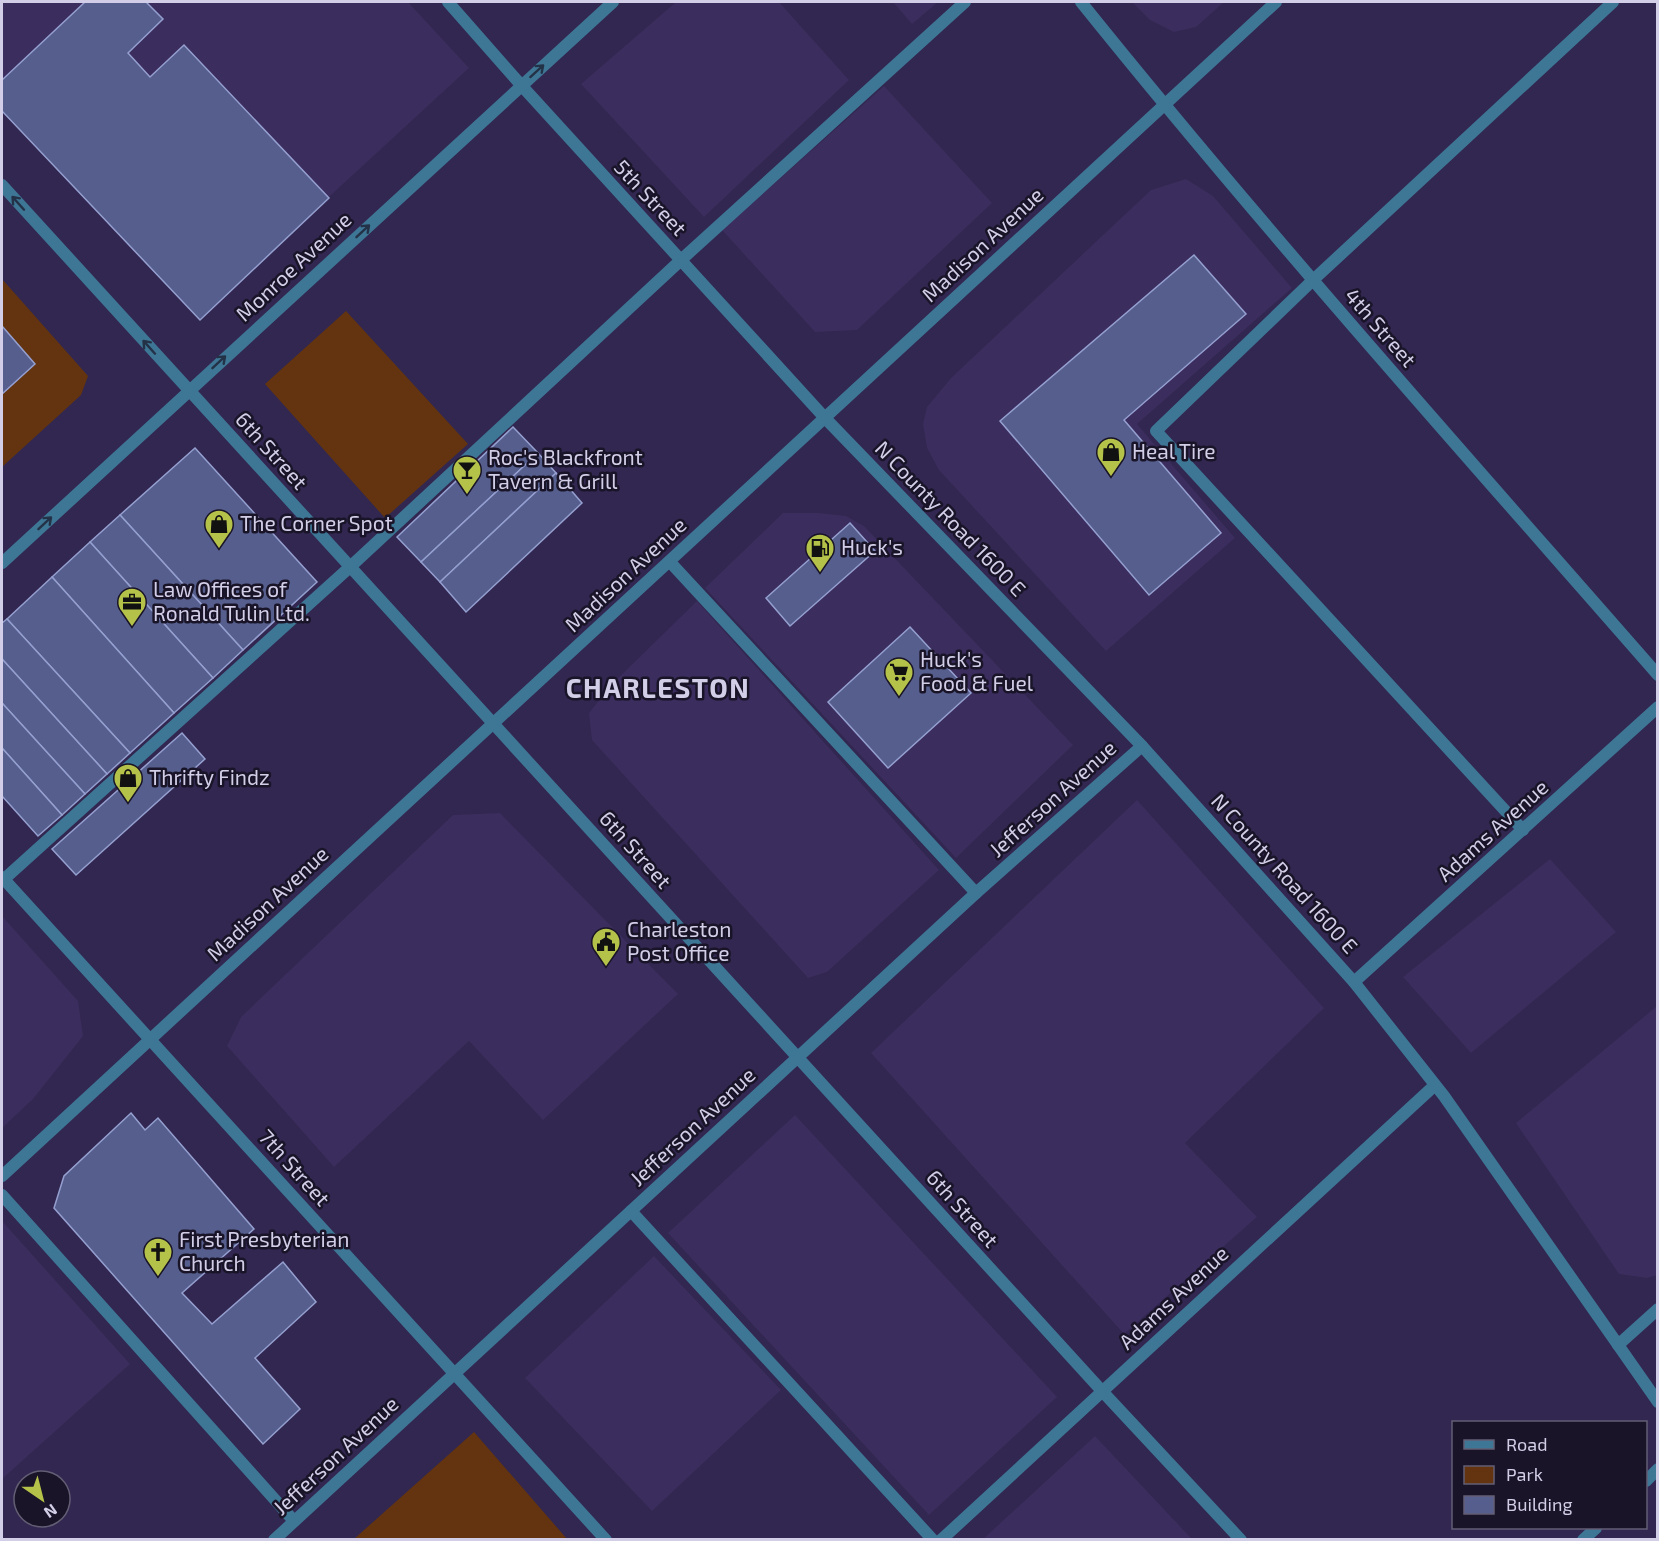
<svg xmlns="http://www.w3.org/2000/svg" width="1659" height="1541" font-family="'Exo 2',sans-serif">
<rect width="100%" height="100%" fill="#322750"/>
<g fill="#3b2d5d">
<path d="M 2,2 L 408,2 L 469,68 L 204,312 L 2,93 Z"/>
<path d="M 676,2 L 779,2 L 849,80 L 704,217 L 581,84 Z"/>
<path d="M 893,2 L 938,2 L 912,24 Z"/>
<path d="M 1132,2 L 1224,2 L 1196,27 L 1174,32 L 1150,20 Z"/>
<path d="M 884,86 L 992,203 L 857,330 L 815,332 L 722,230 Z"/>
<path d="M 1186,179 L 1213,196 L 1292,288 L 1137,424 L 1235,538 L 1106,651 L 939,470 L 927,448 L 923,424 L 927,407 L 951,378 L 1151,190 Z"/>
<path d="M 783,513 L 819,513 L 846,516 L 864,526 L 1073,745 L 956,858 L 705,588 Z"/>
<path d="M 697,601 L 939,870 L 827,972 L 808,978 L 592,740 L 589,713 L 611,685 Z"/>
<path d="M 1137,800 L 1324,1008 L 1185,1143 L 1257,1217 L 1124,1334 L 871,1053 Z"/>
<path d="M 500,813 L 678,994 L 543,1120 L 469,1041 L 334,1167 L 227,1046 L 241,1017 L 453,815 Z"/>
<path d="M 1550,859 L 1616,932 L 1471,1053 L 1403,977 Z"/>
<path d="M 2,916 L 78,1001 L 83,1036 L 33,1099 L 2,1128 Z"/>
<path d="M 1657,1006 L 1658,1275 L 1647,1278 L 1619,1274 L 1516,1123 Z"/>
<path d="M 795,1115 L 1057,1397 L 929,1515 L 668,1233 Z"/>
<path d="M 3,1222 L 130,1364 L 2,1479 L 2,1223 Z"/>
<path d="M 654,1256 L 781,1390 L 652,1511 L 525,1378 Z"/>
<path d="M 1095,1436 L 1192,1539 L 983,1539 Z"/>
</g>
<g fill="#63340f">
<path d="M 2,279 L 88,376 L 81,395 L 2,467 L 2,394 L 35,364 L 2,326 Z"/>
<path d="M 346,311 L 468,444 L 385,518 L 265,384 Z"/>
<path d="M 474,1432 L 567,1539 L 354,1539 Z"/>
</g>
<g fill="#555e8c" stroke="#95a0d1" stroke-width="1.5">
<path d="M 85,2 L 146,2 L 163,19 L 128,53 L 150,77 L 184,45 L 329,198 L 200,320 L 2,111 L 2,80 Z"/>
<path d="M 1194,255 L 1246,314 L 1124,420 L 1221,533 L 1149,595 L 1000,421 Z"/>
<path d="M 2,326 L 35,364 L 2,394 Z"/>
<path d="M 513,427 L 538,453 L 421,562 L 397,537 Z"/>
<path d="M 195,448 L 317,582 L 243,650 L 120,515 Z"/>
<path d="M 538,453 L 556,473 L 440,582 L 421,562 Z"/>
<path d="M 556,473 L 582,503 L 466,612 L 440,582 Z"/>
<path d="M 120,515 L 243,650 L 213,678 L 90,542 Z"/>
<path d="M 850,523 L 875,551 L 790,626 L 766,598 Z"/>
<path d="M 90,542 L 213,678 L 174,713 L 52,577 Z"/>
<path d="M 52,577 L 174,713 L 130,753 L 7,619 Z"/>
<path d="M 7,619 L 130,753 L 107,774 L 2,659 L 2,623 Z"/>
<path d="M 910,627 L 971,693 L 888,768 L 828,702 Z"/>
<path d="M 2,659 L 107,774 L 85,794 L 2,703 Z"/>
<path d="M 2,703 L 85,794 L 62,815 L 2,748 Z"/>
<path d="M 182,733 L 205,759 L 76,875 L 52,849 Z"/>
<path d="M 2,748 L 62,815 L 38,836 L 2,796 Z"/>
<path d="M 131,1113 L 145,1130 L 158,1118 L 254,1229 L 182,1293 L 212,1324 L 283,1262 L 316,1302 L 255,1358 L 300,1409 L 263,1444 L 54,1208 L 64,1176 Z"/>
</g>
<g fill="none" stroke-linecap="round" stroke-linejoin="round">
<g stroke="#3e7796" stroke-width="12">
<path d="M 670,562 L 976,893"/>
<path d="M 1523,830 L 1156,431 L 1312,281 L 1613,2"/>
<path d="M 2,881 L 350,567 L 681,260 L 965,2"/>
<path d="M 2,1195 L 294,1521"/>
<path d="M 631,1211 L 933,1540"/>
</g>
<g stroke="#3e7796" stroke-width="12">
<path d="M 448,2 L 521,85 L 825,418"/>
<path d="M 2,185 L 1102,1391 L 1241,1540"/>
<path d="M 2,563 L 613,2"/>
<path d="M 2,877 L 606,1540"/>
<path d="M 1354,982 L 1658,707"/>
<path d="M 1618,1345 L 1658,1309"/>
<path d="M 1646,1481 L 1658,1469"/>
<path d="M 274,1540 L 976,893 L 1142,746"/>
<path d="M 941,1540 L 1434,1086"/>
<path d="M 1583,1540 L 1596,1528"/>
</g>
<g stroke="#3e7796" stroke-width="12">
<path d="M 1081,2 C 1266,232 1463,452 1658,675"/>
<path d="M 825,418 L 1142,746 L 1354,982 L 1444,1096 L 1658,1402"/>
<path d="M 2,1176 L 1276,2"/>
</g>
</g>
<defs><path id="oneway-shaft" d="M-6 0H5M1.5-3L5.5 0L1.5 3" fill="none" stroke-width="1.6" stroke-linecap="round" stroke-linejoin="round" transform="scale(1.5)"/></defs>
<g stroke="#243248">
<use href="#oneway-shaft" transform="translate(537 71) rotate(-42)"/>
<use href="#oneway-shaft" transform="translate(18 203) rotate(-132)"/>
<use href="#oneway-shaft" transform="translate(363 231) rotate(-43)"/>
<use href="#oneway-shaft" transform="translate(149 347) rotate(-132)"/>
<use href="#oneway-shaft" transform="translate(219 362) rotate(-43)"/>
<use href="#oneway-shaft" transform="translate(45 523) rotate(-43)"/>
</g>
<defs>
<g id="shop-pin" transform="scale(1.5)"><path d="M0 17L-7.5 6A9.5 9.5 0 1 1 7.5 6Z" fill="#b5c249" stroke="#191427"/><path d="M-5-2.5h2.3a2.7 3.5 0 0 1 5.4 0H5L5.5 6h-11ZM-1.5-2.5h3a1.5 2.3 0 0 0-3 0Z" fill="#111"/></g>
<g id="bar-pin" transform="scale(1.5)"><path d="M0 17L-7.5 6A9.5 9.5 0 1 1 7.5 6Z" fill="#b5c249" stroke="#191427"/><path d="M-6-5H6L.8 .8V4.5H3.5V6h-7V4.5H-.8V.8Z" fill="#111"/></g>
<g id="fuel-pin" transform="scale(1.5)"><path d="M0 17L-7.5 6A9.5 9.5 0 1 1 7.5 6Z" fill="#b5c249" stroke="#191427"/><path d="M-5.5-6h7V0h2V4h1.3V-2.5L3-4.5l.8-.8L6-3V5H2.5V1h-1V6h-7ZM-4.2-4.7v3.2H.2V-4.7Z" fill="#111"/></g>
<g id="office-pin" transform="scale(1.5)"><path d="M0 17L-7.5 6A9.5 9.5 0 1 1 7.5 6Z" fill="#b5c249" stroke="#191427"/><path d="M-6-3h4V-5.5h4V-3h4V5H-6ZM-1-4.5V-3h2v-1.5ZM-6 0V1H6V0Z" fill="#111"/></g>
<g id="supermarket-pin" transform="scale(1.5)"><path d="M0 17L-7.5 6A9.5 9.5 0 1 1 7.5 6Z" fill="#b5c249" stroke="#191427"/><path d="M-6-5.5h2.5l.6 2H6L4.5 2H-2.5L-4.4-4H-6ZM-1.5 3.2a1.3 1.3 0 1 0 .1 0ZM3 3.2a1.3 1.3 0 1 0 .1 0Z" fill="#111"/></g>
<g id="civic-pin" transform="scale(1.5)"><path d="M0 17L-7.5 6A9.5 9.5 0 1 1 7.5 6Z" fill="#b5c249" stroke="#191427"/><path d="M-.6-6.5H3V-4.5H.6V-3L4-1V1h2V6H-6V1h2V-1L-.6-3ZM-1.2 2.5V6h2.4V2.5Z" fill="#111"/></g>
<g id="church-pin" transform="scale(1.5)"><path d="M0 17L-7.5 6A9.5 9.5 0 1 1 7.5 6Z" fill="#b5c249" stroke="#191427"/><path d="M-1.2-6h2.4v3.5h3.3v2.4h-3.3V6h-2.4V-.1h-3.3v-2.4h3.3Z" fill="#111"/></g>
</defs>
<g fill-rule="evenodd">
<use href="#shop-pin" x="1111" y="452"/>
<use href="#bar-pin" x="467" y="470"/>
<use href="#shop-pin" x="219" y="524"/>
<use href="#fuel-pin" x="820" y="548"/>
<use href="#office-pin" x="132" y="602"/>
<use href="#supermarket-pin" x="899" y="672"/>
<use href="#shop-pin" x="128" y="778"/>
<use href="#civic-pin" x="606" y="942"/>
<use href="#church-pin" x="158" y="1252"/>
</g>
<g text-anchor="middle" stroke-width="5" stroke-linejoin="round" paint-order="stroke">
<g font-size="21" fill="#d3cee8" stroke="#191427">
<text transform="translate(650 198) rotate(47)" y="7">5th Street</text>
<text transform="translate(983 245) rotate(-43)" y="7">Madison Avenue</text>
<text transform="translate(294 267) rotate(-43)" y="7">Monroe Avenue</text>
<text transform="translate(1380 328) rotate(49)" y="7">4th Street</text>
<text transform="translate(271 451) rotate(48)" y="7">6th Street</text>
<text transform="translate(950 519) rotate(46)" y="7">N County Road 1600 E</text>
<text transform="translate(626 575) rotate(-43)" y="7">Madison Avenue</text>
<text transform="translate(1053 799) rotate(-42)" y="7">Jefferson Avenue</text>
<text transform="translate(1493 831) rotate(-42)" y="7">Adams Avenue</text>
<text transform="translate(635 850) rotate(48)" y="7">6th Street</text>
<text transform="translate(1284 874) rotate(48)" y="7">N County Road 1600 E</text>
<text transform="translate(268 904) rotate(-43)" y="7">Madison Avenue</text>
<text transform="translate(693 1127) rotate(-43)" y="7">Jefferson Avenue</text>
<text transform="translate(294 1168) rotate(48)" y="7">7th Street</text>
<text transform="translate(962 1209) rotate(48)" y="7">6th Street</text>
<text transform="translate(1174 1298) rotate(-43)" y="7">Adams Avenue</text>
<text transform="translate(336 1456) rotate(-43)" y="7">Jefferson Avenue</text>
</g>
<g font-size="21" fill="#d3cee8" stroke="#191427" text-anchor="start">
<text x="1132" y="459">Heal Tire</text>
<text x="488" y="465">Roc's Blackfront<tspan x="488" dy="24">Tavern &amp; Grill</tspan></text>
<text x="240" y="531">The Corner Spot</text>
<text x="841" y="555">Huck's</text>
<text x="153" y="597">Law Offices of<tspan x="153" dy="24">Ronald Tulin Ltd.</tspan></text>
<text x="920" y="667">Huck's<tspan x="920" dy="24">Food &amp; Fuel</tspan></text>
<text x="149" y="785">Thrifty Findz</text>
<text x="627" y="937">Charleston<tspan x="627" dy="24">Post Office</tspan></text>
<text x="179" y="1247">First Presbyterian<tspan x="179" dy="24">Church</tspan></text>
</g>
<g font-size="27" font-weight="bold" letter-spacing="1.5" fill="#d3cee8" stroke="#191427">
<text x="658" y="698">CHARLESTON</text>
</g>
</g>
<rect width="1659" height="1541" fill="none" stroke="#d3cee8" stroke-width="6"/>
<rect x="1452" y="1421" width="195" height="108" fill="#191427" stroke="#635e74" stroke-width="1.5"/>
<rect x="1464" y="1440" width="30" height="9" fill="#3e7796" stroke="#635e74" stroke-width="1.5"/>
<text x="1506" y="1451" font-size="18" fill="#d3cee8">Road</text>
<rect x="1464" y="1466" width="30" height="18" fill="#63340f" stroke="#635e74" stroke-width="1.5"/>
<text x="1506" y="1481" font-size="18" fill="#d3cee8">Park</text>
<rect x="1464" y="1496" width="30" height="18" fill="#555e8c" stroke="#635e74" stroke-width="1.5"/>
<text x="1506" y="1511" font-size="18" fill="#d3cee8">Building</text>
<g transform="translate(42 1499) rotate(145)"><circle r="28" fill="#191427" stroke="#635e74" stroke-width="1.5"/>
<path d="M0-4.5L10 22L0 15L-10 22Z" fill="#b5c249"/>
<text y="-9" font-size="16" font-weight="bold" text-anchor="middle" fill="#d3cee8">N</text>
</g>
</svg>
